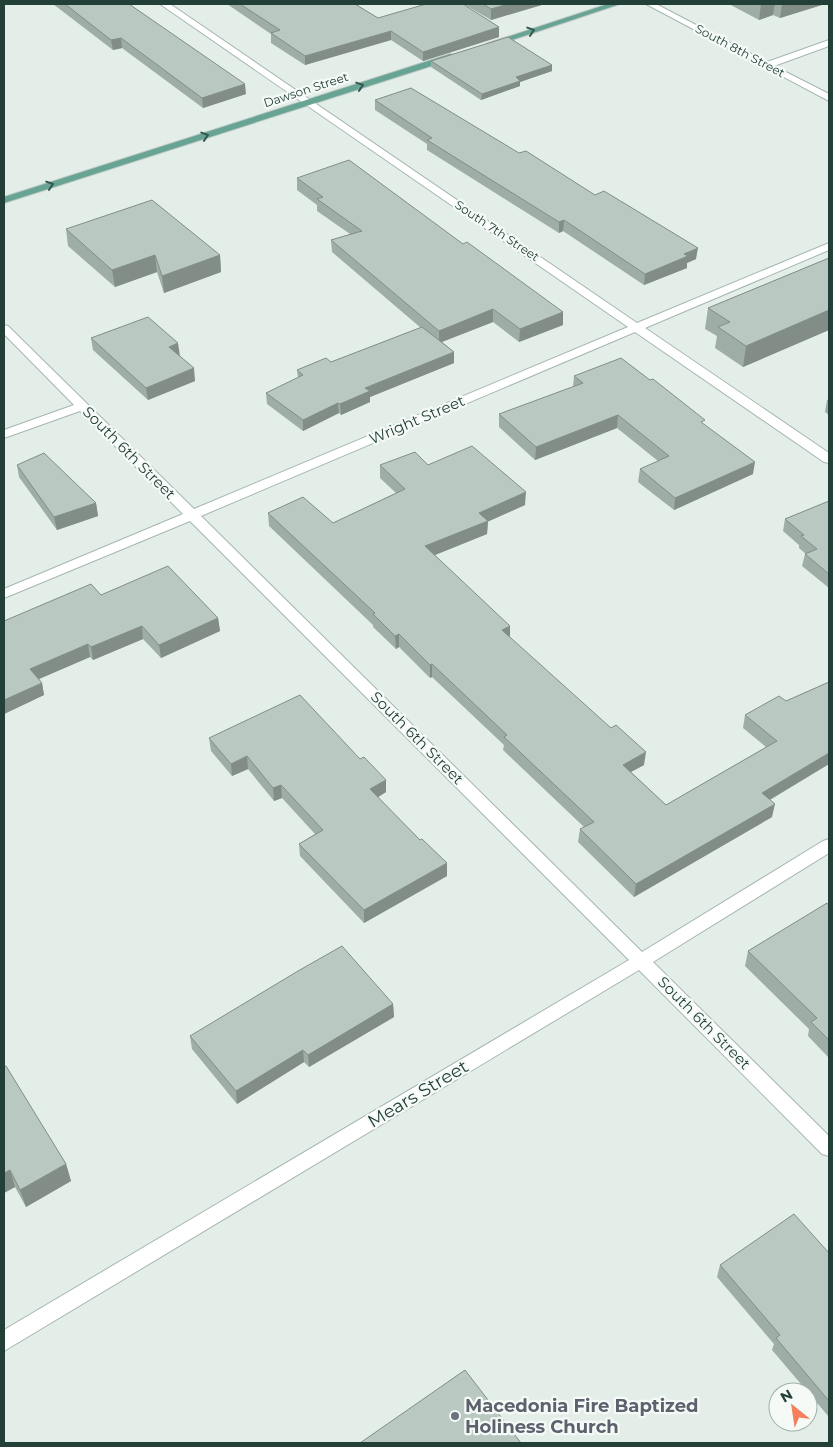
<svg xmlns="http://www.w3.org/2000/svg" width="833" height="1447" font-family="Montserrat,sans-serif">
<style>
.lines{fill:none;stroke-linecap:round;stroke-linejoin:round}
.minor-casing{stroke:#a6b6b0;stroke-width:2}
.major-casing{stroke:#c1cac7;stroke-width:2}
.minor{fill:#fff;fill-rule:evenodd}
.major{fill:#68a493;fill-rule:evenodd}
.wall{fill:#9fada7}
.shaded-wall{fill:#828d88}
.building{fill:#b9c9c2;stroke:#828d88}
.oneway{stroke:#34594f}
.worship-dot{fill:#6b7280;stroke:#f5faf7;stroke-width:2}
.labels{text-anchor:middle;stroke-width:4.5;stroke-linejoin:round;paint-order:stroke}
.far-street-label{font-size:12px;fill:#234038;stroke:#f5faf7}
.street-label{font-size:15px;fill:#234038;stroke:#f5faf7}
.near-street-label{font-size:18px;fill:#234038;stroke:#f5faf7}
.near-worship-label{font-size:18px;font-weight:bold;fill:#5b616d;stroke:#f5faf7;text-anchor:start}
</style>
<rect width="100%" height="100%" fill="#e4eee9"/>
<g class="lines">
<defs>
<path id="minor" d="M 160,4 L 170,4 L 637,323 L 829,243 L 829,250 L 645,328 L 829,453 L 829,463 L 824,462 L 635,332 L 201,516 L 642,952 L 823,841 L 829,839 L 829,853 L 653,962 L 829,1136 L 829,1156 L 822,1154 L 639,970 L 4,1351 L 4,1330 L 629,960 L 190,521 L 4,598 L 4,589 L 183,514 L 80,411 L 4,438 L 4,430 L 74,405 L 4,334 L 4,325 L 8,326 L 194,509 L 628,327 Z
M 646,4 L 656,4 L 767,62 L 829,40 L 829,46 L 774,66 L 829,94 L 829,101 Z"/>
<path id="major" d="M 608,4 L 620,4 L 494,46 L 488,46 L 486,44 Z
M 450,54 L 453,55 L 453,59 L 4,203 L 4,197 Z"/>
</defs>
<use href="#minor" class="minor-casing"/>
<use href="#major" class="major-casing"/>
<use href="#minor" class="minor"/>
<use href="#major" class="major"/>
</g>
<path class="wall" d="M 53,4 L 131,4 L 131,6 L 246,94 L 203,108 L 122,48 L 113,50 Z
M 227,4 L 355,4 L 378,18 L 499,27 L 499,37 L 423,61 L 391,40 L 305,65 L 271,43 L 271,34 Z
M 464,4 L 545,4 L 491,20 Z
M 729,4 L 825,4 L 780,18 L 773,15 L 759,20 Z
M 431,61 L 552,65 L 552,71 L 520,82 L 520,86 L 481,100 L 431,67 Z
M 375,100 L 519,153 L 696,259 L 687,263 L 687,268 L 644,285 L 563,231 L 559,233 L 427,150 L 427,144 L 375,110 Z
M 297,178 L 463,244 L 563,312 L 563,325 L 519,342 L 493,322 L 442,342 L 454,352 L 454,363 L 370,397 L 370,402 L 341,415 L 339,413 L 303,431 L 267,404 L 266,393 L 298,378 L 297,370 L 331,362 L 421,328 L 332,252 L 331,240 L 350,234 L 317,211 L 317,205 L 297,190 Z
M 66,229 L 220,255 L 221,272 L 164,293 L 157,272 L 115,287 L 68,246 Z
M 829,258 L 829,330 L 743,367 L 715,348 L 717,336 L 705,329 L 708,308 Z
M 91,338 L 180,356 L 195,381 L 148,400 L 93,350 Z
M 574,376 L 705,425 L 753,474 L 674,510 L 638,482 L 640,469 L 658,461 L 617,428 L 535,460 L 499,427 L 499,414 L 573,387 Z
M 829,399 L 829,415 L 825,412 L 827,400 Z
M 17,465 L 96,503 L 98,516 L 57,530 L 19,477 Z
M 380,465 L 428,465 L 525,505 L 488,521 L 487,534 L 435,555 L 510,638 L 644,765 L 631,772 L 666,805 L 766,747 L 743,728 L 745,715 L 786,701 L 829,682 L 829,764 L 770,800 L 772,817 L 634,897 L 578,842 L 580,829 L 584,827 L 503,750 L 504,745 L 432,677 L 430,678 L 399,647 L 396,649 L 373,627 L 373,625 L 269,526 L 268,513 L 333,523 L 396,493 L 380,478 Z
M 829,501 L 829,588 L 802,566 L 805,554 L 806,554 L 799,548 L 799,545 L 783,531 L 785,519 Z
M 101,595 L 218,618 L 220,631 L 161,658 L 143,639 L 93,660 L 90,657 L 39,679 L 42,683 L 44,695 L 4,714 L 4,621 Z
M 209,738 L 360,759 L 386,780 L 386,792 L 378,797 L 447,876 L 364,923 L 300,856 L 299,844 L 315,834 L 282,798 L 274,801 L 248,769 L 232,776 L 211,751 Z
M 829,906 L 829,1058 L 808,1036 L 809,1029 L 745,966 L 748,951 Z
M 393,1004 L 394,1017 L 309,1067 L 304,1062 L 237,1104 L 192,1049 L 190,1036 Z
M 4,1067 L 66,1164 L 71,1181 L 26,1207 L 15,1187 L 4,1193 Z
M 829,1253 L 829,1417 L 772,1350 L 774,1344 L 717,1277 L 720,1265 Z"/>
<path class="shaded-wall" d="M 508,4 L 545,4 L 491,20 L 491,9 Z
M 761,4 L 775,4 L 773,15 L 759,20 Z
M 782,4 L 825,4 L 780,18 Z
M 499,27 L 499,37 L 423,61 L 423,52 Z
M 391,31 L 391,40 L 305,65 L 305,56 Z
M 121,38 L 122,48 L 113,50 L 111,40 Z
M 552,65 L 552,71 L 520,82 L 520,86 L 481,100 L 482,94 L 516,77 Z
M 245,84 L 246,94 L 203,108 L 202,98 Z
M 564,220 L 563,231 L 559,233 L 559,222 Z
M 698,248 L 696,259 L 687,263 L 687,268 L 644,285 L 645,274 L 684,254 Z
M 155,255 L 157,272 L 115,287 L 112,270 Z
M 220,255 L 221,272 L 164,293 L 162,276 Z
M 493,309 L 493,322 L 439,343 L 439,331 Z
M 829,310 L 829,330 L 743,367 L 746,346 Z
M 563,312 L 563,325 L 519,342 L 520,329 Z
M 178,343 L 180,356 L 170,359 L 169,347 Z
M 454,352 L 454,363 L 370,397 L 370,402 L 341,415 L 340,404 L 365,388 Z
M 194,368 L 195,381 L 148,400 L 146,388 Z
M 338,403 L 339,413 L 303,431 L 303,420 Z
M 618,415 L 617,428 L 535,460 L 536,447 Z
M 755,462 L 753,474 L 674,510 L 675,498 Z
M 526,492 L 525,505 L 485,523 L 488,521 L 487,534 L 425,559 L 425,546 L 479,513 Z
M 96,503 L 98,516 L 57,530 L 54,517 Z
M 218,618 L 220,631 L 161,658 L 159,645 Z
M 142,626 L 143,639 L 93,660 L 91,647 Z
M 510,626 L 510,639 L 502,630 Z
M 399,634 L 399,647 L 396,649 L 395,636 Z
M 88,644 L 90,657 L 32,682 L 30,669 Z
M 432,664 L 432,677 L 430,678 L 430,665 Z
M 42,683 L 44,695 L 4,714 L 4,700 Z
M 646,752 L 644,765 L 621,777 L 623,765 Z
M 829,753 L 829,764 L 759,806 L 762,793 Z
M 247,756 L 248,769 L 232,776 L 231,764 Z
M 386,780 L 386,792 L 370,802 L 370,789 Z
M 281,785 L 282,798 L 274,801 L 273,788 Z
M 775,804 L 772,817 L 634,897 L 636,884 Z
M 447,863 L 447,876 L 364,923 L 364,910 Z
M 393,1004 L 394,1017 L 309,1067 L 308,1055 Z
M 303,1050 L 304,1062 L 237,1104 L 236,1091 Z
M 66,1164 L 71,1181 L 26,1207 L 20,1190 Z
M 10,1170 L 15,1187 L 4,1193 L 4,1173 Z"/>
<path class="building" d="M 65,4 L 129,4 L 245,84 L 202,98 L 121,38 L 111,40 Z
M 240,4 L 355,4 L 378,18 L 426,4 L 463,4 L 499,27 L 423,52 L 391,31 L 305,56 L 271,33 L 280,30 Z
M 483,4 L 508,4 L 491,9 Z
M 508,37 L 552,65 L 516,77 L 520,81 L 482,94 L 431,61 Z
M 411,88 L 519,153 L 526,151 L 595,195 L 604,191 L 698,248 L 684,254 L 688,256 L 645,274 L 564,220 L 559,222 L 427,140 L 432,138 L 375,100 Z
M 349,160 L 463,244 L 467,242 L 563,312 L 520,329 L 493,309 L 439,331 L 331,240 L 362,231 L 317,199 L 323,197 L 297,178 Z
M 152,200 L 220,255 L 162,276 L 155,255 L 112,270 L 66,229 Z
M 829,258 L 829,310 L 746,346 L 718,327 L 730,322 L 708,308 Z
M 148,317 L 178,343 L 169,347 L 194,368 L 146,388 L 91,338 Z
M 422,327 L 454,352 L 365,388 L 370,391 L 340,404 L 338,403 L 303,420 L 266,393 L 303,375 L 297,370 L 326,358 L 331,362 Z
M 621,358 L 650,380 L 653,379 L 705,420 L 701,422 L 755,462 L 675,498 L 640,469 L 669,456 L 618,415 L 536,447 L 499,414 L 583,383 L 574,376 Z
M 472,446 L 526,492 L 479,513 L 488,521 L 425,546 L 510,626 L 502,630 L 611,728 L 616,725 L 646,752 L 623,765 L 666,805 L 777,741 L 745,715 L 779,696 L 786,701 L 829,682 L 829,753 L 762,793 L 775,804 L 636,884 L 580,829 L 594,822 L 504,737 L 507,735 L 432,664 L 430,665 L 399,634 L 395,636 L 373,614 L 375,613 L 268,513 L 303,497 L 333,523 L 405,489 L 380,465 L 415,452 L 428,465 Z
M 44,453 L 96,503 L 54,517 L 17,465 Z
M 829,501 L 829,574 L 805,554 L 817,549 L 801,536 L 804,535 L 785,519 Z
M 168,566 L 218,618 L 159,645 L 142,626 L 91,647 L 88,644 L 30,669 L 42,683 L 4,700 L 4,621 L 91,584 L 101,595 Z
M 300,695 L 360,759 L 364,757 L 386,780 L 370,789 L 420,840 L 422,839 L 447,863 L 364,910 L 299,844 L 323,830 L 281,785 L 273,788 L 247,756 L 231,764 L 209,738 Z
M 827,903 L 829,906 L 829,1040 L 811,1022 L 817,1018 L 748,951 Z
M 342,946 L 393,1004 L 308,1055 L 303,1050 L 236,1091 L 190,1036 L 298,971 Z
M 6,1066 L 66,1164 L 20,1190 L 10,1170 L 4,1173 L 4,1067 Z
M 794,1214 L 829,1253 L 829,1401 L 776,1338 L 780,1335 L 720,1265 Z
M 465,1370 L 521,1443 L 360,1443 Z"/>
<defs><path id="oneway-chevron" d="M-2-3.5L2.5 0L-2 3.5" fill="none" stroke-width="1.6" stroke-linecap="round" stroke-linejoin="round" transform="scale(1.25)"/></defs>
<g class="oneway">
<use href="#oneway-chevron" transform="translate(531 31) rotate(-18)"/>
<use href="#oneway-chevron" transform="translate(360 86) rotate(-18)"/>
<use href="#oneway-chevron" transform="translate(205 136) rotate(-18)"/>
<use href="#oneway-chevron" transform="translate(50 185) rotate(-18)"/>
</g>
<circle class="worship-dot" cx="455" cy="1416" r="5"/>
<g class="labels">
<g class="far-street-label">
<text transform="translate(740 51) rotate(28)" y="4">South 8th Street</text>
<text transform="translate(306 90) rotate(-18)" y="4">Dawson Street</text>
<text transform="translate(497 231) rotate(34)" y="4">South 7th Street</text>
</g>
<g class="street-label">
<text transform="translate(417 420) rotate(-23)" y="5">Wright Street</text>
<text transform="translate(129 453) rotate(45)" y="5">South 6th Street</text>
<text transform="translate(417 738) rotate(45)" y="5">South 6th Street</text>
<text transform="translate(704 1023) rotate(45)" y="5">South 6th Street</text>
</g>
<g class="near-street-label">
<text transform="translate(418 1094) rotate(-31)" y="6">Mears Street</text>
</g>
<g class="near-worship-label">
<text x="465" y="1412">Macedonia Fire Baptized<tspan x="465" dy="21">Holiness Church</tspan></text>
</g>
</g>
<rect width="833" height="1447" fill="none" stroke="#234038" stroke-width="10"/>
<g transform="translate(793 1407) rotate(330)"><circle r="24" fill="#f5faf7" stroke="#a1b0ab"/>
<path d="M0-4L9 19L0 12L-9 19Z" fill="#f47f5c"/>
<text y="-8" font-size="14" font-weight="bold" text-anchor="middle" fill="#234038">N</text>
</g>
</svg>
